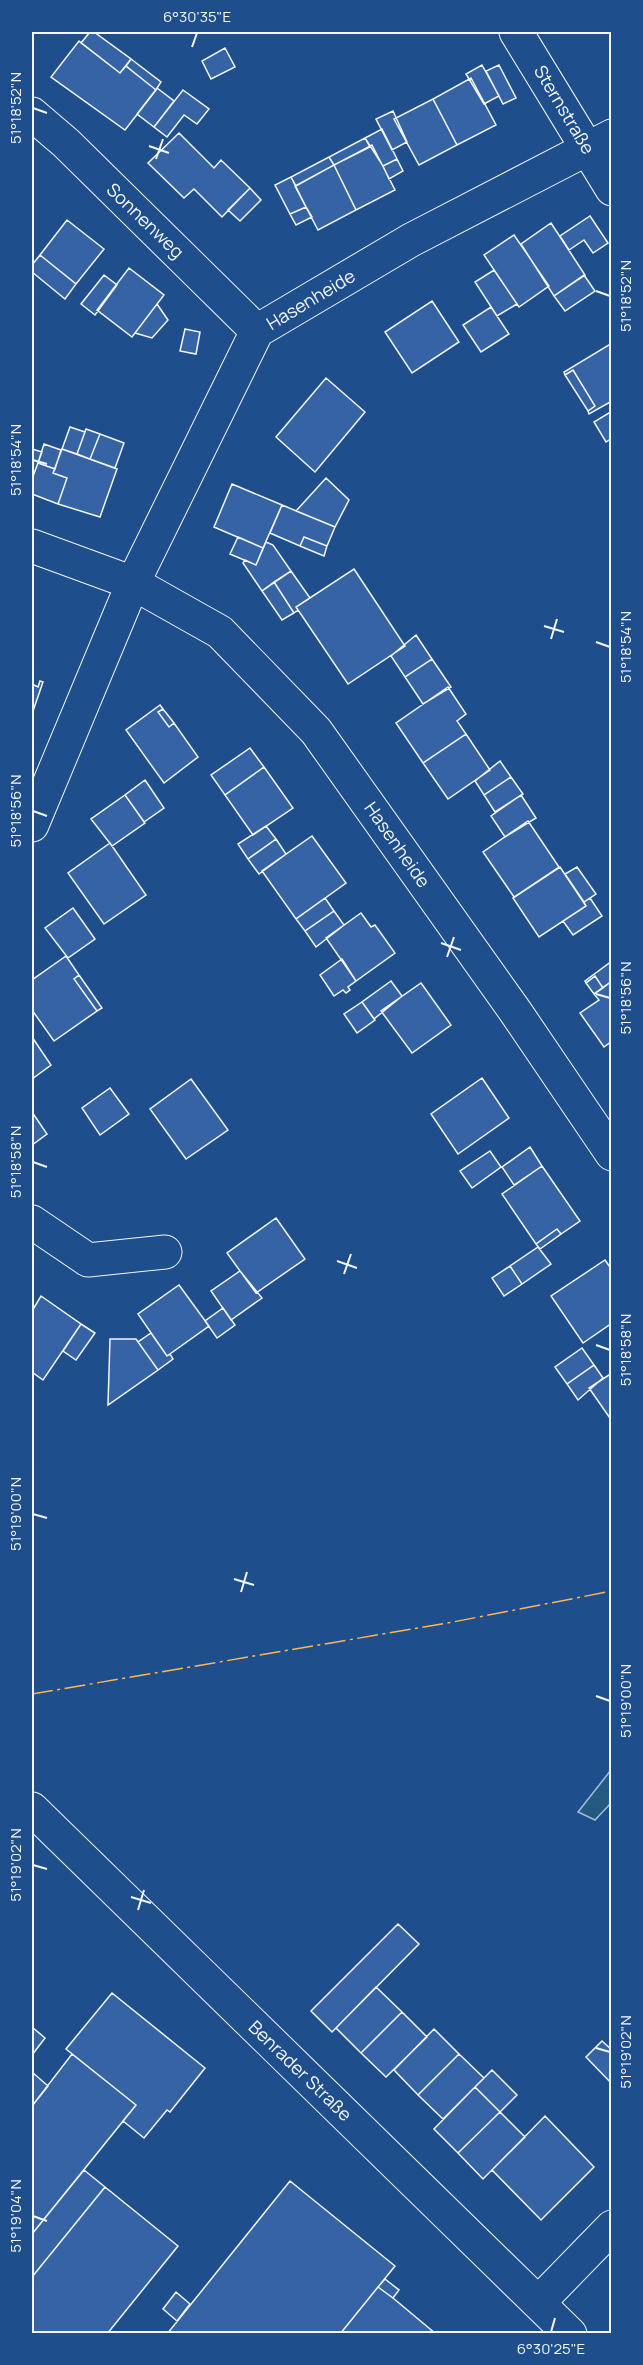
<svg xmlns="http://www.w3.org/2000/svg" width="643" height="2365" font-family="Manrope,sans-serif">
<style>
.green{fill:#245a82;stroke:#a8bbd7;stroke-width:1.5}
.building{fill:#3563a3;stroke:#f2f6ff;stroke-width:1.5}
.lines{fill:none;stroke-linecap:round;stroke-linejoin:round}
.minor-casing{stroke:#f2f6ff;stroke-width:35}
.minor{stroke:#1f4e8c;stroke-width:33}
.power{stroke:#ffb74d;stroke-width:1.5;stroke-dasharray:21 4.5 3 4.5;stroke-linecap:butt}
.ticks{fill:none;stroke:#f2f6ff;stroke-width:2}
.labels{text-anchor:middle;stroke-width:4.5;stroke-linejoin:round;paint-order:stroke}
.street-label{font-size:18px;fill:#f2f6ff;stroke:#1f4e8c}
.neatline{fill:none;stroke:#f2f6ff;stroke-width:2}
.ticks-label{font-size:15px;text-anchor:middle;fill:#f2f6ff}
</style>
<rect width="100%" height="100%" fill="#1f4e8c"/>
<path class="green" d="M 611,1770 L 611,1803 L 595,1820 L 578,1812 Z"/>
<path class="building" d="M 90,32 L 94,32 L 131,59 L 120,73 L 81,43 Z
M 79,41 L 120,73 L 126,66 L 156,90 L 125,130 L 51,77 Z
M 225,48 L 235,67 L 211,79 L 202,61 Z
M 131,59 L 161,82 L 156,90 L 126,66 Z
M 482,65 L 499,96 L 484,104 L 466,74 Z
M 499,65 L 516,98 L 503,104 L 486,71 Z
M 471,78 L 496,125 L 457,145 L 433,99 Z
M 157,88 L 174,101 L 154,127 L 137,114 Z
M 183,90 L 209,109 L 197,124 L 184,115 L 167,137 L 154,127 Z
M 433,99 L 457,145 L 419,165 L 394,119 Z
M 393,111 L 407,142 L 392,150 L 376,119 Z
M 382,129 L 397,159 L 383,166 L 365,138 Z
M 179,133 L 214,168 L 221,160 L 250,188 L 222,217 L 194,189 L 184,198 L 148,163 Z
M 365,138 L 370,147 L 334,165 L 329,157 Z
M 372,145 L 395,190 L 356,210 L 334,165 Z
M 329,157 L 334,165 L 296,186 L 291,177 Z
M 397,159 L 403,171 L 389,179 L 383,166 Z
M 334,165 L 356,210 L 318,230 L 295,186 Z
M 291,177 L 306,207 L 290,214 L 275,185 Z
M 250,188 L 261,200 L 240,221 L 228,210 Z
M 306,207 L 312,217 L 296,225 L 290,214 Z
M 590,216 L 608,243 L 593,253 L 584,240 L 569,250 L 560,236 Z
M 67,220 L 104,249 L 76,284 L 40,255 Z
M 551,223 L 585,275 L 554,296 L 521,244 Z
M 514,235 L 549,286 L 519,307 L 484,255 Z
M 40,255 L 76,284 L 65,299 L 32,272 L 32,265 Z
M 129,268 L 164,295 L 132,337 L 97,310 Z
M 494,270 L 517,304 L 497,316 L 475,282 Z
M 104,275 L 117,285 L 95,315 L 81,304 Z
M 584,275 L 595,291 L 565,311 L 554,296 Z
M 432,301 L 459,342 L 412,373 L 385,332 Z
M 157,304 L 168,320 L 152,338 L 135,333 Z
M 491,307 L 509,334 L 481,352 L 463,325 Z
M 185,329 L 200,332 L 196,354 L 180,351 Z
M 612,343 L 612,401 L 589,414 L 588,411 L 595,406 L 573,370 L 565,375 L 564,372 Z
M 573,370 L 595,406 L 588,411 L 565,375 Z
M 326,378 L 365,412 L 315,472 L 276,437 Z
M 612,411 L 612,438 L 606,442 L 594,422 Z
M 70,427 L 85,432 L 77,454 L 62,449 Z
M 86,429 L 100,434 L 90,459 L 77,454 Z
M 100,434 L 124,443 L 115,468 L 90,459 Z
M 44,444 L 61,450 L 55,469 L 38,463 Z
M 32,449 L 42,452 L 32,479 Z
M 62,449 L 117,469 L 100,517 L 58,504 L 67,478 L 53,473 Z
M 38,463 L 55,469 L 53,473 L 67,478 L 58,504 L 32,494 L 32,479 Z
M 326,478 L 349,500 L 335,527 L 296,511 Z
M 232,484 L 282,505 L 263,548 L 214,527 Z
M 282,505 L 335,527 L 327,546 L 304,537 L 300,546 L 270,533 Z
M 238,537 L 263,548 L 256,565 L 230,554 Z
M 304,537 L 327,546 L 324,556 L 300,546 Z
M 266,542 L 273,545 L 291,571 L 262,591 L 243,563 L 245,560 L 256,565 Z
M 354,569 L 405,646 L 348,684 L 296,607 Z
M 291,571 L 310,598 L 296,607 L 298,610 L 294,613 L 274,582 Z
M 274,582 L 294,613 L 282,620 L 262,591 Z
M 416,635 L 432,659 L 405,677 L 391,656 Z
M 432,659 L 451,687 L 423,704 L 405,677 Z
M 40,681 L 43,682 L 32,714 L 32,684 L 38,687 Z
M 448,687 L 466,714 L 457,721 L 466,734 L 423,763 L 396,723 Z
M 160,705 L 163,709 L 158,712 L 169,727 L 174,723 L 198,757 L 164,783 L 126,730 Z
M 163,709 L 174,723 L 169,727 L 158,712 Z
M 466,734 L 490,770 L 448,799 L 423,763 Z
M 250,748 L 264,767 L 225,795 L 211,775 Z
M 500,761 L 511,777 L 484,795 L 475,781 Z
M 264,767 L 293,808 L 253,835 L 225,795 Z
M 511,777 L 523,794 L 495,812 L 484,795 Z
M 145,780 L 164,808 L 144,822 L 125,795 Z
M 125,795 L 145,823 L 112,846 L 91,819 Z
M 521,795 L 536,818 L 505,837 L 491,816 Z
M 528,821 L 559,867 L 514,897 L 483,852 Z
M 266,826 L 276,839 L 248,859 L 238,844 Z
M 312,836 L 346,883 L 296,919 L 262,871 Z
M 276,839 L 286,854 L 259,874 L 248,859 Z
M 110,843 L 146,895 L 104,924 L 68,873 Z
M 560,867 L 586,906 L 539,937 L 513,898 Z
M 577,867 L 596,894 L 584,902 L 565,874 Z
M 325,898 L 334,911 L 305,931 L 296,919 Z
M 590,898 L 602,916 L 573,935 L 563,921 L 586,906 L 584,902 Z
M 73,908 L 95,939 L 68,958 L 45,928 Z
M 334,911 L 344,925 L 316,947 L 305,931 Z
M 361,913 L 371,927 L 375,925 L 395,953 L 356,981 L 326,938 Z
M 66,956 L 79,975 L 74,979 L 97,1011 L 54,1041 L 32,1010 L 32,980 Z
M 342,959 L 356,981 L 348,987 L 350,990 L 346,993 L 343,990 L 334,996 L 320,975 Z
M 612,961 L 612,981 L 603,988 L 595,976 L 586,983 L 585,981 Z
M 79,975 L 102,1008 L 97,1011 L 74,979 Z
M 595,976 L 603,988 L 594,994 L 586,983 Z
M 391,981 L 402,996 L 374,1019 L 362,1002 Z
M 612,981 L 612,1041 L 604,1047 L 580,1013 L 599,1000 L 594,994 Z
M 421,983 L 451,1025 L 412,1053 L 381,1011 Z
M 362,1002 L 375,1020 L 357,1033 L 344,1014 Z
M 32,1037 L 51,1065 L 32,1079 Z
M 482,1078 L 509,1118 L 458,1154 L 431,1114 Z
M 191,1079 L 228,1130 L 186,1159 L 150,1109 Z
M 110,1088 L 129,1114 L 100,1135 L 82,1108 Z
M 32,1112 L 47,1134 L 32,1145 Z
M 530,1147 L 542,1166 L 514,1185 L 502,1167 Z
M 490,1151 L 501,1167 L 472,1188 L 460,1171 Z
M 542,1166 L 580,1221 L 561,1234 L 557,1229 L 536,1244 L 502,1194 Z
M 276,1218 L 305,1259 L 256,1293 L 227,1253 Z
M 557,1229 L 561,1234 L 540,1249 L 536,1244 Z
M 538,1247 L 551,1264 L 522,1284 L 510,1266 Z
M 605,1260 L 612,1270 L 612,1323 L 583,1343 L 551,1296 Z
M 510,1266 L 522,1284 L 504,1296 L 492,1278 Z
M 240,1271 L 262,1298 L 231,1320 L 211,1291 Z
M 179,1285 L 209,1326 L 167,1356 L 138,1314 Z
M 41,1296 L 81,1324 L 43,1380 L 32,1372 L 32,1311 Z
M 223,1308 L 235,1325 L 217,1338 L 205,1321 Z
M 81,1324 L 95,1333 L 76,1360 L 63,1351 Z
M 151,1333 L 167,1356 L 170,1354 L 173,1359 L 158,1370 L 138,1342 Z
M 110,1339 L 136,1339 L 158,1370 L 108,1405 Z
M 582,1348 L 594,1365 L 567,1384 L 555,1367 Z
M 594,1365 L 603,1378 L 578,1400 L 567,1384 Z
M 612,1373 L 612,1421 L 589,1388 Z
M 398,1924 L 419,1944 L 332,2032 L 311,2011 Z
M 376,1987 L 402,2012 L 361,2053 L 336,2028 Z
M 112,1993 L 205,2068 L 170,2112 L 167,2110 L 144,2138 L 123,2121 L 136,2105 L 66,2049 Z
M 402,2012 L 427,2037 L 386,2077 L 361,2053 Z
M 32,2027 L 45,2038 L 32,2055 Z
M 434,2029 L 459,2054 L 418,2095 L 394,2070 Z
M 602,2041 L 612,2050 L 612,2084 L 586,2057 Z
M 72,2054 L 136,2105 L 32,2234 L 32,2106 Z
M 459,2054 L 484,2078 L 443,2119 L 418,2095 Z
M 492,2070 L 517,2095 L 500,2112 L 475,2087 Z
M 32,2072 L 48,2086 L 32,2106 Z
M 475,2087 L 500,2112 L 458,2153 L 434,2129 Z
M 500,2112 L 525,2137 L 483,2179 L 458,2153 Z
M 545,2116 L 594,2167 L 541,2220 L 492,2170 Z
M 84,2170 L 105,2187 L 32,2277 L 32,2234 Z
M 290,2181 L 395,2266 L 340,2334 L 167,2334 Z
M 105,2187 L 178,2246 L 107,2334 L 32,2334 L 32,2277 Z
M 385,2279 L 399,2290 L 393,2298 L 378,2287 Z
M 378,2287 L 393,2298 L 436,2334 L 340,2334 Z
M 176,2292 L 190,2304 L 177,2321 L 163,2309 Z"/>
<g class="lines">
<defs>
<path id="minor" d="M 516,32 L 612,189
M 32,114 L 66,143 L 257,331
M 32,546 L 133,583 L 220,632 L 316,731 L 515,1011 L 612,1154
M 32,825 L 133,583 L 257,331 L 411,240 L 612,136
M 32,1222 L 88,1260 L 165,1252
M 32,1809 L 570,2334
M 539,2302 L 612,2227"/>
</defs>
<use href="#minor" class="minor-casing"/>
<use href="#minor" class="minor"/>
<path class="power" d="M 32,1694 L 453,1622 L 612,1591"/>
</g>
<path class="ticks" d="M 192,47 L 197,33M 33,108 L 47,113M 149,146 L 169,153M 156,159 L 163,139M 596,291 L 610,296M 33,460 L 47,464M 544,626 L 564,632M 551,639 L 557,619M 596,642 L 610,647M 33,811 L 47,816M 441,943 L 461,950M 447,957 L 454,937M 596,994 L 610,998M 33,1162 L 47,1167M 337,1261 L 357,1268M 344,1274 L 351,1254M 596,1345 L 610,1350M 33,1514 L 47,1518M 234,1579 L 254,1585M 241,1592 L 247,1572M 596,1696 L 610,1701M 33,1865 L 47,1869M 131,1897 L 151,1903M 138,1910 L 144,1890M 596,2048 L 610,2052M 33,2216 L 47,2221M 551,2332 L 555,2318"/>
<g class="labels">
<g class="street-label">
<text transform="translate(564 110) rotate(59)" y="6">Sternstraße</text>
<text transform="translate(145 221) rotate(44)" y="6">Sonnenweg</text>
<text transform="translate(311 300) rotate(-31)" y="6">Hasenheide</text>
<text transform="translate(397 845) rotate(55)" y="6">Hasenheide</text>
<text transform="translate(300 2071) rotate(44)" y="6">Benrader Straße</text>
</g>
</g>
<rect width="643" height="2365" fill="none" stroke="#1f4e8c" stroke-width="66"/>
<rect x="33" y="33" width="577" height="2299" class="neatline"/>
<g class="ticks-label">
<text x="197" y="22">6°30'35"E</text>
<text transform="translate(16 108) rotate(-90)" y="5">51°18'52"N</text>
<text transform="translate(626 296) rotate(-90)" y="5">51°18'52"N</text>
<text transform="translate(16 460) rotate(-90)" y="5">51°18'54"N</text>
<text transform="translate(626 647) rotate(-90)" y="5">51°18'54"N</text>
<text transform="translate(16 811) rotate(-90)" y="5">51°18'56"N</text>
<text transform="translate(626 998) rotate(-90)" y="5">51°18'56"N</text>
<text transform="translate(16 1162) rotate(-90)" y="5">51°18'58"N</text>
<text transform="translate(626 1350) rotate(-90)" y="5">51°18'58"N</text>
<text transform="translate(16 1514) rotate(-90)" y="5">51°19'00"N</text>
<text transform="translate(626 1701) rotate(-90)" y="5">51°19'00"N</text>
<text transform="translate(16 1865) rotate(-90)" y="5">51°19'02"N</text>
<text transform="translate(626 2052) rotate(-90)" y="5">51°19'02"N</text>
<text transform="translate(16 2216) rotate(-90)" y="5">51°19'04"N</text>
<text x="551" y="2354">6°30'25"E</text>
</g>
</svg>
